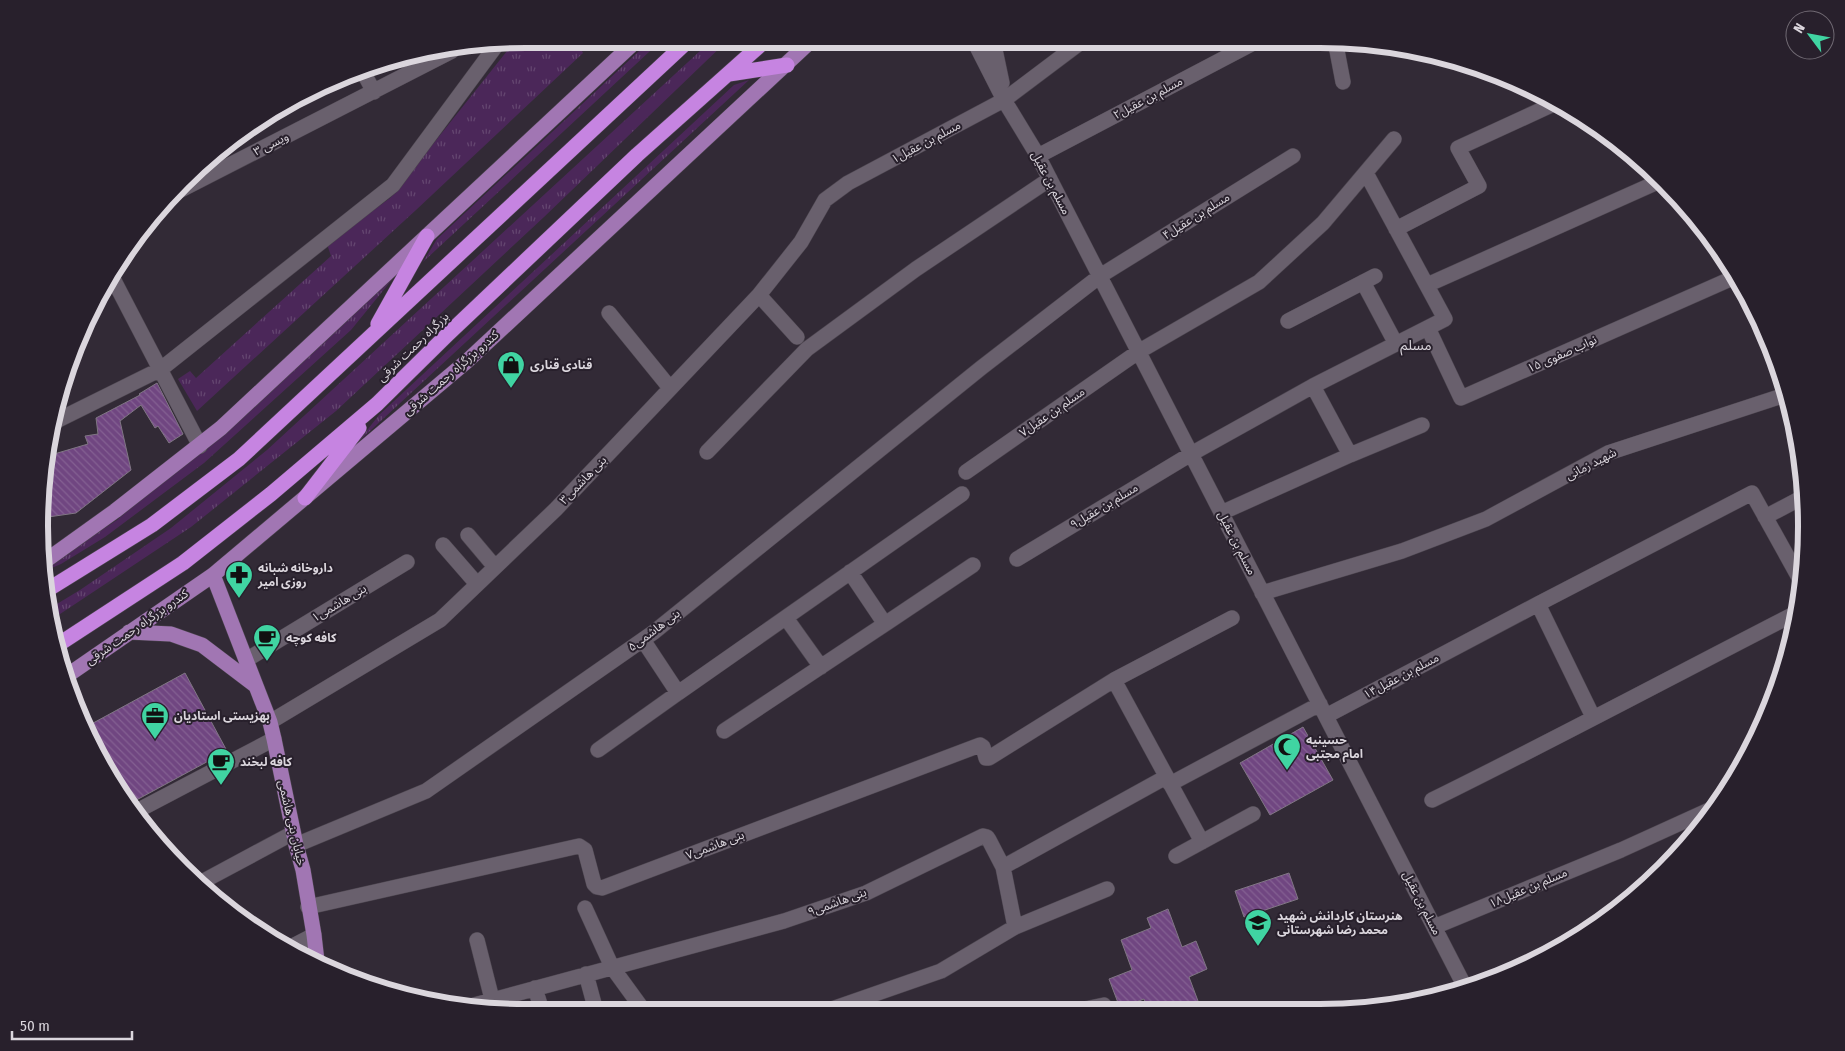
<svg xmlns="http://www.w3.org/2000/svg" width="1845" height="1051" font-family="'Fira Sans Condensed','Noto Sans Arabic',sans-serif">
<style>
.grass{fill:url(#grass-tufts)}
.building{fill:url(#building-back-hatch);stroke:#807684}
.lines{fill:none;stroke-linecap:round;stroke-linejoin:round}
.minor-casing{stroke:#4c454f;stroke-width:16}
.major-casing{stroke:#4c454f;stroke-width:16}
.highway-casing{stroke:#4c454f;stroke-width:16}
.minor{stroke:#69606d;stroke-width:15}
.major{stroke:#a176b3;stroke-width:15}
.highway{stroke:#c684e1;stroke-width:15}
.labels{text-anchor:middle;stroke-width:4;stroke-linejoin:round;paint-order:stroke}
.street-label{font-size:12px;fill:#dbd6dd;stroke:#28202c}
.poi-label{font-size:12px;font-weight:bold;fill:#dbd6dd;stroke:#28202c;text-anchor:start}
.neighbourhood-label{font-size:14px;fill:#dbd6dd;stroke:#28202c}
.rim{fill:none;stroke:#dbd6dd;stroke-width:6}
</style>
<defs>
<pattern id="grass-tufts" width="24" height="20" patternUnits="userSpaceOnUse" patternTransform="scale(1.25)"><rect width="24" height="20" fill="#4b2759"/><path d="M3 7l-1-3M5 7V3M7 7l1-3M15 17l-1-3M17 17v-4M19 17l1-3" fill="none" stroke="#644670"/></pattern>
<pattern id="building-back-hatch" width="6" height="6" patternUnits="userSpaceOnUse" patternTransform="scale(1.25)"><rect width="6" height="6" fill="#704681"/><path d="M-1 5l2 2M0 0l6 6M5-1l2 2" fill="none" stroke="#846092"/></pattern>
</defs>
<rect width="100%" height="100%" fill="#322a36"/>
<path class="grass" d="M 526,39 L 576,39 L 583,53 L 416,210 L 197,411 L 178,379 L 190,371 L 196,378 L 331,256 L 327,244 L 390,198 L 515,41 Z
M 652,39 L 663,39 L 423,262 L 437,239 Z
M 713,39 L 729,39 L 544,217 L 336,411 L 191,527 L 48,622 L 47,610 L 80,590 L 171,528 L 267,450 Z
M 749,80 L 357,443 L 379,415 L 734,85 Z
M 395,276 L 351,330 L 204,463 L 105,537 L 61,564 L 42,572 L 41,569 L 117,520 Z"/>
<path class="building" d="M 157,383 L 183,434 L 169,443 L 158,426 L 155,428 L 141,405 L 120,421 L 131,470 L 76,513 L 41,518 L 44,457 L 88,444 L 85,436 L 98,434 L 96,418 L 140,395 L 139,394 Z
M 185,673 L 227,751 L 129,804 L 104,769 L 84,728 Z
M 1303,727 L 1333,780 L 1270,815 L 1240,763 Z
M 1289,873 L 1298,899 L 1244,917 L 1235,891 Z
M 1168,909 L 1182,947 L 1196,941 L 1207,969 L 1189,977 L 1201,1009 L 1148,1009 L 1144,999 L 1120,1008 L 1109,979 L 1132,970 L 1121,940 L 1151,928 L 1147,918 Z"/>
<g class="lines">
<defs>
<path id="minor" d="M 973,39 L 1004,100 L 1038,156 L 1466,989
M 995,39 L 994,45 L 1002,83
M 1335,40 L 1343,82
M 361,68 L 374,92
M 1038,156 L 1259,40
M 169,196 L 452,51
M 1396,229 L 1479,186 L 1458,148 L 1558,102
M 110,273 L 200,446
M 1363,282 L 1396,344
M 1427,285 L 1660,181
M 759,295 L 797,337
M 609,313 L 670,388
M 1288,321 L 1375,276
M 1428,328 L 1461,398 L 1735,277
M 1313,386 L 1350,455
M 50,424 L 161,369 L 393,185 L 498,43
M 707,452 L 807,349 L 916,269 L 1050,179
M 966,472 L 1138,352 L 1259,282 L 1323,223 L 1394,139
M 1221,513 L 1350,455 L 1422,425
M 1765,517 L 1805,496
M 468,535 L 495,567
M 443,545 L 477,584
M 1017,559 L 1191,454 L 1313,386 L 1445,319 L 1366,173
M 1262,593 L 1402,551 L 1486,519 L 1608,453 L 1788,394
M 1538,604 L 1593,717
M 786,618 L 821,667
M 885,624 L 973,565
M 643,640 L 678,693 L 962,494
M 246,660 L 407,562
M 1114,680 L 1202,842
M 1326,716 L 1538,604 L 1752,493 L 1802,583
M 270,722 L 440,620 L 556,509 L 759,295 L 801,242 L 825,200 L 848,183 L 1004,100 L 1085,39
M 724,731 L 885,624 L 850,572
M 598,750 L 678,693
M 1170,784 L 1320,704
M 1432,800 C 1554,740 1675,675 1796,613
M 135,812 L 274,739
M 296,845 L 426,791 L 654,632 L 981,368 L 1100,276 L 1293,156
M 1176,856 L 1253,814
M 1003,867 L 1015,927
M 198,884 L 293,833
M 308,907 L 579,846 L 585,850 L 594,884 L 597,887 L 602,888 L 980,745 L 983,747 L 986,758 L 989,758 L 1114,680 L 1232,618
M 585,908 L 612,967 L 644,1011
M 1434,927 L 1621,850 L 1709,810
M 477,940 L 495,1011
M 287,949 L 314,935
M 586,974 L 596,1011
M 535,988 L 542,1011
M 467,1007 L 784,921 L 866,893 L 983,836 L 987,837 L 989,840 L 1003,867 L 1166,777
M 1085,1009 L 1104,1005 L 1105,1009
M 829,1010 L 941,971 L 1015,927 L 1107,889"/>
<path id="major" d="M 41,564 L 115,511 L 221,428 L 638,39
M 213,575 L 270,722 L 274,739 L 296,845 L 303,870 L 314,935 L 317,961
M 129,632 L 171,634 L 202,645 L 256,686
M 65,677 L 213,575 L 466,362 L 813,39"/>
<path id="highway" d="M 729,74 L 787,65
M 378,324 L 427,236
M 305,498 L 359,428
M 44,592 L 152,525 L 239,459 L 690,39
M 56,646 L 183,563 L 271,494 L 377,404 L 447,335 L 637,155 L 767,39"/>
</defs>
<use href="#minor" class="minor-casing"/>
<use href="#major" class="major-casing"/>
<use href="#highway" class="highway-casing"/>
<use href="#minor" class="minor"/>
<use href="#major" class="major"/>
<use href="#highway" class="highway"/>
</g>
<defs>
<symbol id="shop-pin" viewBox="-11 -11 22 30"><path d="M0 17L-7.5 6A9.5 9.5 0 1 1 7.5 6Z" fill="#40d4a2" stroke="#28202c"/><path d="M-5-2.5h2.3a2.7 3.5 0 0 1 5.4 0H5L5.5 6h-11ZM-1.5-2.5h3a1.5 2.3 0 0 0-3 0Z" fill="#111"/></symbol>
<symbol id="pharmacy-pin" viewBox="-11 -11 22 30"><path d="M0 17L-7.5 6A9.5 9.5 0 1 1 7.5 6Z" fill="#40d4a2" stroke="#28202c"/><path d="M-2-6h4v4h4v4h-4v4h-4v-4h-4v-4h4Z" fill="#111"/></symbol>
<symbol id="cafe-pin" viewBox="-11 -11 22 30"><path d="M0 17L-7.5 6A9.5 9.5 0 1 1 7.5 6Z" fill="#40d4a2" stroke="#28202c"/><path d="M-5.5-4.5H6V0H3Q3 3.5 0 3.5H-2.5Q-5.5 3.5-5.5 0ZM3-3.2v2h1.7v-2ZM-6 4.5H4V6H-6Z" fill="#111"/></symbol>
<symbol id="office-pin" viewBox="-11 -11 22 30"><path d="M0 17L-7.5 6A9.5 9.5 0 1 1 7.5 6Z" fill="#40d4a2" stroke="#28202c"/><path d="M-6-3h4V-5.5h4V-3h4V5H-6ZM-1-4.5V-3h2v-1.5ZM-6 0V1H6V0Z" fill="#111"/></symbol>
<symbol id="mosque-pin" viewBox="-11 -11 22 30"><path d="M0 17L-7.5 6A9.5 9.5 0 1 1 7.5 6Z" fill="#40d4a2" stroke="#28202c"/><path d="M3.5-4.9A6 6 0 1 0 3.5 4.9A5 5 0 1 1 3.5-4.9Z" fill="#111"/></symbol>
<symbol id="school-pin" viewBox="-11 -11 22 30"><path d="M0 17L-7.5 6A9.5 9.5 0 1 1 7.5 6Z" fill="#40d4a2" stroke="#28202c"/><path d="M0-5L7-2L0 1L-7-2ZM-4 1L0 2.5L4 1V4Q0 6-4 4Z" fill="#111"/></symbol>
</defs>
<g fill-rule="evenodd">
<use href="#shop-pin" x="495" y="349" width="32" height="43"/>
<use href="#pharmacy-pin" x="223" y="559" width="32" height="43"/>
<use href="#cafe-pin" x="251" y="622" width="32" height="43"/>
<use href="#office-pin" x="139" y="700" width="32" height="43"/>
<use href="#mosque-pin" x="1271" y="731" width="32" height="43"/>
<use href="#cafe-pin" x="205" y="746" width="32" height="43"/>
<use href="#school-pin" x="1242" y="907" width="32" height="43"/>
</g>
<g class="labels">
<g class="street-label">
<text transform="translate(1148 98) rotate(-28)" y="4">مسلم بن عقیل۲</text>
<text transform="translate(926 142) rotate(-28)" y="4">مسلم بن عقیل۱</text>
<text transform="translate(271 144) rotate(-27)" y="4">ویسی ۳</text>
<text transform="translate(1051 183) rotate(62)" y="4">مسلم بن عقیل</text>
<text transform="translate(1196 216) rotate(-32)" y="4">مسلم بن عقیل۴</text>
<text transform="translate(413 347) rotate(-44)" y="4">بزرگراه رحمت شرقی</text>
<text transform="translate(1562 354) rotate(-24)" y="4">نواب صفوی ۱۵</text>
<text transform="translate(451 373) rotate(-41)" y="4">کندرو بزرگراه رحمت شرقی</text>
<text transform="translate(1052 412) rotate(-35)" y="4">مسلم بن عقیل۷</text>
<text transform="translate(1591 464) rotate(-27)" y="4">شهید زمانی</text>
<text transform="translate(583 480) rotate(-46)" y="4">بنی هاشمی۳</text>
<text transform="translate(1104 506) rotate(-31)" y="4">مسلم بن عقیل۹</text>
<text transform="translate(1237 543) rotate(63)" y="4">مسلم بن عقیل</text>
<text transform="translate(339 603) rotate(-31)" y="4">بنی هاشمی۱</text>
<text transform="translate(137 627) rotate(-35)" y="4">کندرو بزرگراه رحمت شرقی</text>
<text transform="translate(654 630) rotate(-37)" y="4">بنی هاشمی۵</text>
<text transform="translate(1401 676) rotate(-28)" y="4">مسلم بن عقیل۱۴</text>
<text transform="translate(292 823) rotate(77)" y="4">خیابان بنی هاشمی</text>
<text transform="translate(715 845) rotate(-21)" y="4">بنی هاشمی۷</text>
<text transform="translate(1528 888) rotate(-23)" y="4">مسلم بن عقیل۱۸</text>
<text transform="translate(837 902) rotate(-20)" y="4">بنی هاشمی۹</text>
<text transform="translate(1422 903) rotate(63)" y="4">مسلم بن عقیل</text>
</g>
<g class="poi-label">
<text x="530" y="369">قنادی قناری</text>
<text x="258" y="572">داروخانه شبانه<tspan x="258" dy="14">روزی امیر</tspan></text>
<text x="286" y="642">کافه کوچه</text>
<text x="174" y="720">بهزیستی استادیان</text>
<text x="1306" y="744">حسینیه<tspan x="1306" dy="14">امام مجتبی</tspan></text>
<text x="240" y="766">کافه لبخند</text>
<text x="1277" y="920">هنرستان کاردانش شهید<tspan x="1277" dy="14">محمد رضا شهرستانی</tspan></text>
</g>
<g class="neighbourhood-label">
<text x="1416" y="350">مسلم</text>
</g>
</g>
<path d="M0 0H1845V1051H0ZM526 48H1320A478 478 0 0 1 1798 526V526A478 478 0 0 1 1320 1004H526A478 478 0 0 1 48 526V526A478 478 0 0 1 526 48Z" fill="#28202c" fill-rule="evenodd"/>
<path class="rim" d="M526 48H1320A478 478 0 0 1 1798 526V526A478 478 0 0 1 1320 1004H526A478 478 0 0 1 48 526V526A478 478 0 0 1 526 48Z"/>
<g transform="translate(1810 35) rotate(302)"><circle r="24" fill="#28202c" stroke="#706973"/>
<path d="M0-4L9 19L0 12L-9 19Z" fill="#40d4a2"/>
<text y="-8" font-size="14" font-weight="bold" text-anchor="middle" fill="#dbd6dd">N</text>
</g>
<path d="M12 1031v8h120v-8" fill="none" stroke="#dbd6dd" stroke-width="2.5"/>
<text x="20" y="1031" font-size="15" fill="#dbd6dd" stroke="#28202c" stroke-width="4" paint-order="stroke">50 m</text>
</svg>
